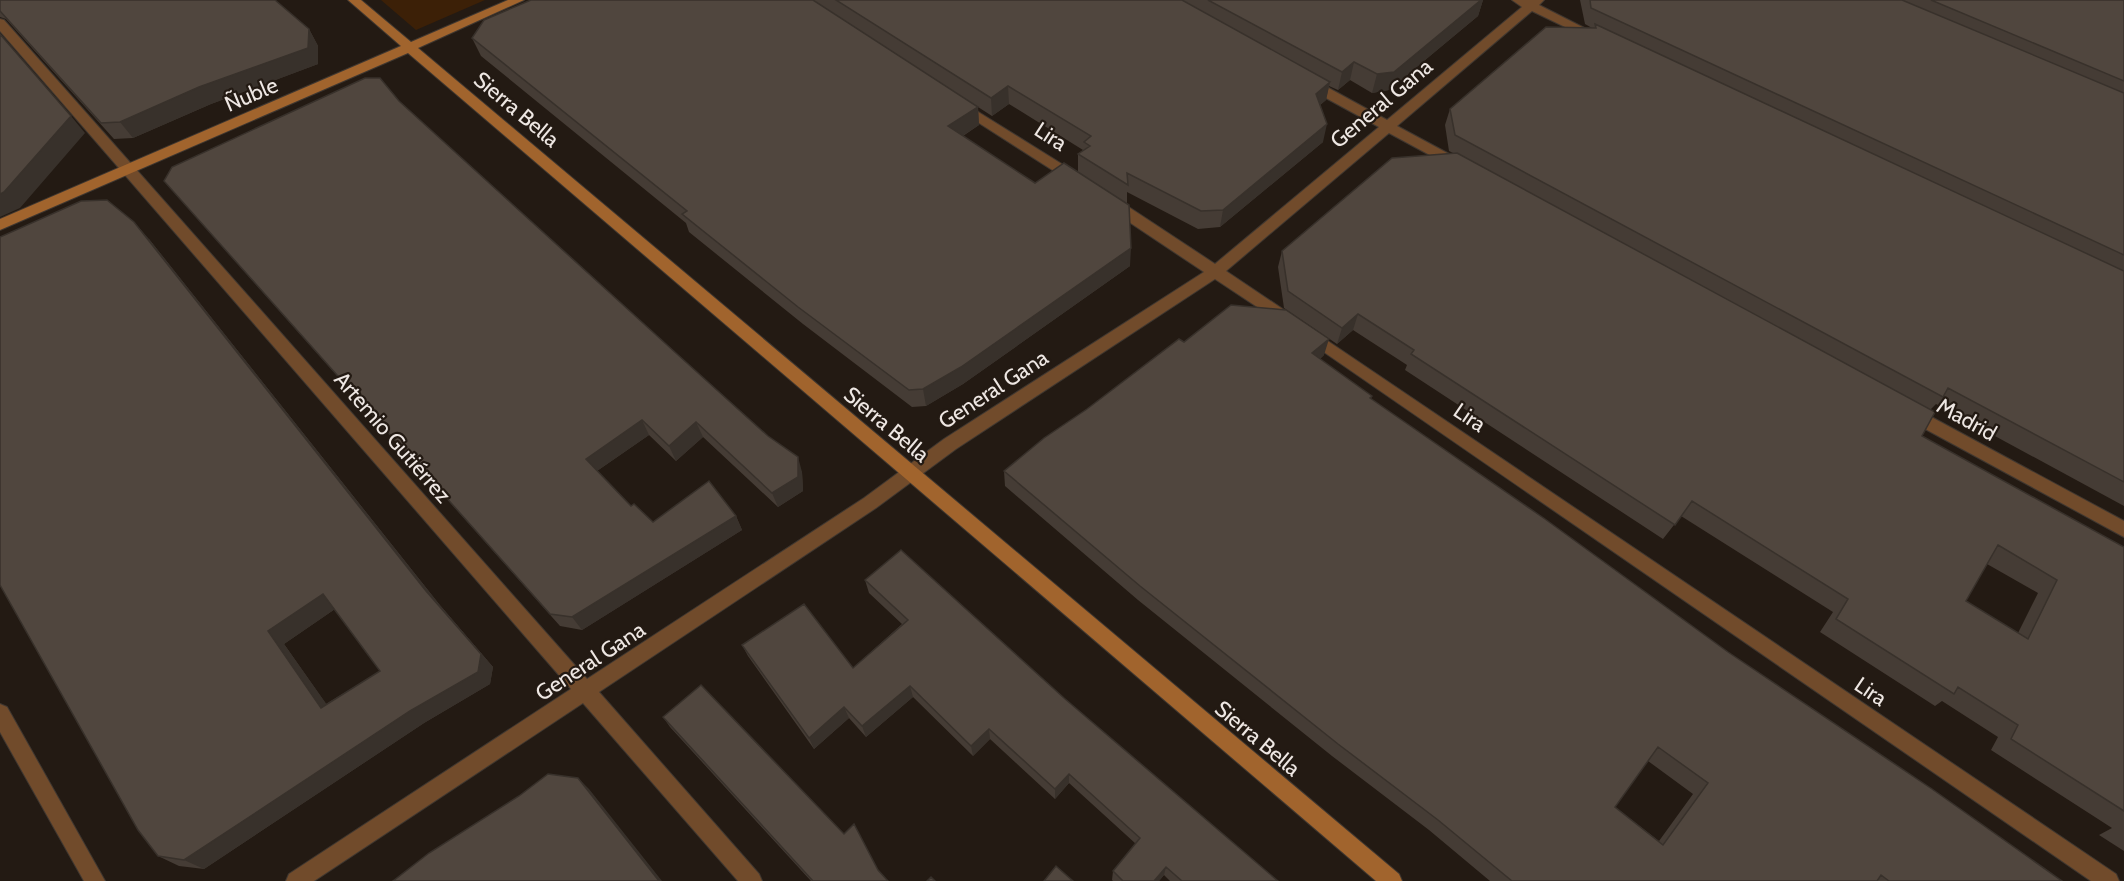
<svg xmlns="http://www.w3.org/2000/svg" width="2124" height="881" font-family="Cabin,sans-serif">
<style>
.green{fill:#3c2007}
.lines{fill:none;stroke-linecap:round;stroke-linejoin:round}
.minor-casing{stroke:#3f3730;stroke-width:2}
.secondary-casing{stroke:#3f3730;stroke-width:2}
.minor{fill:#714b2b;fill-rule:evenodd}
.secondary{fill:#a1642d;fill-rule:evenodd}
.wall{fill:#453c35;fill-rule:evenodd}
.shaded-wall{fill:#38312b}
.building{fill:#50463e;stroke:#38312b;stroke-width:1.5;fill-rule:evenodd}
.labels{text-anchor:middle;stroke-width:4.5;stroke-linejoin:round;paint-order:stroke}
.street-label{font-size:22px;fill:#eee7e3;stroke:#231a13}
</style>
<rect width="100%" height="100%" fill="#231a13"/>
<path class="green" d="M 381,0 L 485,0 L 416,30 Z"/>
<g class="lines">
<defs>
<path id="minor" d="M 1512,0 L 1544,0 L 1539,5 L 1602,37 L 1596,41 L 1592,40 L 1532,11 L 1397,126 L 1462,161 L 1462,167 L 1452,167 L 1389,133 L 1226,271 L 1293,316 L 1296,320 L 1293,324 L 1283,324 L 1215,279 L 956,449 L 876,508 L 599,692 L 759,874 L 762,881 L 738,881 L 583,703 L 314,881 L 286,881 L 289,874 L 571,689 L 0,31 L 0,19 L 4,20 L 587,679 L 864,498 L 944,439 L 1204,272 L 1105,206 L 1103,202 L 1105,198 L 1115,198 L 1215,264 L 1379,127 L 1304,86 L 1304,80 L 1314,80 L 1387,120 L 1522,7 Z
M 959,100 L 1081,176 L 1081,182 L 1071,182 L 954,107 L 952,104 Z
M 1310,329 L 2116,874 L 2119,881 L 2091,881 L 1305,339 L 1302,335 L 1305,331 Z
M 1911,406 L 2124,521 L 2124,537 L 1905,418 L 1903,413 L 1905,408 Z
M 0,704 L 7,707 L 105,881 L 84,881 L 0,732 Z"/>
<path id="secondary" d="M 348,0 L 361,0 L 411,42 L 508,0 L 524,0 L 418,48 L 1399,874 L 1402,881 L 1376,881 L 408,53 L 0,230 L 0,219 L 401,46 Z"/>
</defs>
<use href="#minor" class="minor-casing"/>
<use href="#secondary" class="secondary-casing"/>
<use href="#minor" class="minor"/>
<use href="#secondary" class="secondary"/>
</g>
<path class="wall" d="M 0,0 L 309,29 L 318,46 L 318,64 L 211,104 L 133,138 L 114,139 L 6,19 L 0,17 Z
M 531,0 L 1483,0 L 1478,16 L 1389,90 L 1372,93 L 1350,80 L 1338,90 L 1329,86 L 1326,100 L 1320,105 L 1323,142 L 1220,227 L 1198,229 L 1127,192 L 1127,203 L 1130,266 L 963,384 L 926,406 L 912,407 L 803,324 L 689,232 L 686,223 L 481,56 L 472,38 ZM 1009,104 L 1083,150 L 1078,154 L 1078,172 L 1035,183 L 963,136 L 979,125 L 978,107 L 992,116 Z
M 1580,0 L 2124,0 L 2124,506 L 1936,404 L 1931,409 L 1922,436 L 2124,547 L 2124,851 L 2099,835 L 2112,828 L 1991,750 L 1998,737 L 1942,701 L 1935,706 L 1820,632 L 1833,612 L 1681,516 L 1663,539 L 1405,370 L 1407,365 L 1353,330 L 1337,344 L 1284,308 L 1278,267 L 1282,251 L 1453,153 L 1449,151 L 1445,125 L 1450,109 L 1592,28 L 1585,24 ZM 1987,564 L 2038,593 L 2018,633 L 1966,601 Z
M 399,101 L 802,472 L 803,491 L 778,507 L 703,437 L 676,461 L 649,435 L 597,471 L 631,506 L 653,522 L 736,516 L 742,530 L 582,630 L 560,626 L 164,181 Z
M 149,239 L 439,604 L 493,667 L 490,684 L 424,723 L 204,869 L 179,866 L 158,856 ZM 335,609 L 380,671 L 326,704 L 284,644 Z
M 1184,342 L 1324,355 L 1320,359 L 1372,396 L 1371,399 L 1728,652 L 2062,881 L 1490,881 L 1429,830 L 1332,756 L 1138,600 L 1005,486 L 1004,471 L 1087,409 ZM 1648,761 L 1693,794 L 1659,841 L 1615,807 Z
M 865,580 L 1064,698 L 1278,881 L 1170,881 L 1164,875 L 1159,881 L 1113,881 L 1112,880 L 1113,871 L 1136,844 L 1069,783 L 1055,799 L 990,739 L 973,756 L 913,697 L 866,737 L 849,718 L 814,749 L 748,656 L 742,645 L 853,668 L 902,624 L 869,593 Z
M 663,717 L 878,870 L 888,881 L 811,881 L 670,727 Z"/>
<path class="shaded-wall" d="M 1481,0 L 1483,0 L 1478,16 L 1389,90 L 1372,93 L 1377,74 Z
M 309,29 L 318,46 L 318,64 L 211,104 L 133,138 L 120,122 Z
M 1354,62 L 1350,80 L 1338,90 L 1342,72 Z
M 1330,82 L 1326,100 L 1312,112 L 1316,94 Z
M 1008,86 L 1009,104 L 992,116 L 991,98 Z
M 978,107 L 979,125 L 950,144 L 948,126 Z
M 71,116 L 85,133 L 20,208 L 0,217 L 0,194 Z
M 1327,124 L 1323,142 L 1220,227 L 1223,210 Z
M 134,222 L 149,239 L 439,604 L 493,667 L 490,684 L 424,723 L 204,869 L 184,860 L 410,711 L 426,591 Z
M 1131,248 L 1130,266 L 963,384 L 926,406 L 923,389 Z
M 1358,314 L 1353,330 L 1337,344 L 1342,328 Z
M 1329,339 L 1324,355 L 1307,369 L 1312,353 Z
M 642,420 L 649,435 L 594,473 L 586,459 Z
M 696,422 L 703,437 L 676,461 L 669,446 Z
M 798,457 L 802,472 L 803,491 L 778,507 L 772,493 Z
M 736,516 L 742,530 L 582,630 L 572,617 Z
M 323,594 L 338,607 L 284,644 L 337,719 L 321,708 L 268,631 Z
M 910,686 L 913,697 L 866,737 L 862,726 Z
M 844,707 L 849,718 L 814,749 L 809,738 Z
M 989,729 L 990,739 L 973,756 L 971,746 Z
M 1069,774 L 1069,783 L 1055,799 L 1055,789 Z
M 578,778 L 589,789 L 662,881 L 659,881 Z
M 1166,867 L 1164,875 L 1159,881 L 1154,881 Z"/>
<path class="building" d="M 0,0 L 275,0 L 309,29 L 308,48 L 199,87 L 120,122 L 101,123 L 0,11 Z
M 531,0 L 813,0 L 978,107 L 948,126 L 1035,183 L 1064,163 L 1129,205 L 1131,248 L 961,367 L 923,389 L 909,390 L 798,307 L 682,214 L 687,211 L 472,38 L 484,20 Z
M 836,0 L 1182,0 L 1330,82 L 1316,94 L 1327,124 L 1223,210 L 1201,211 L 1127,173 L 1128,185 L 1078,154 L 1090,146 L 1084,142 L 1091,136 L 1008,86 L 991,98 Z
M 1208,0 L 1481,0 L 1394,72 L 1377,74 L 1354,62 L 1342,72 Z
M 1590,0 L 1902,0 L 2124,93 L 2124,255 L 1591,8 Z
M 1931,0 L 2124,0 L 2124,81 Z
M 1595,24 L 2124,271 L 2124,482 L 1948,388 L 1943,397 L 1455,135 L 1450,109 L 1546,27 L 1596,28 Z
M 0,34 L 71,116 L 4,192 L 0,194 Z
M 365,78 L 380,78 L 399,101 L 677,354 L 768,436 L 798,457 L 798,477 L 772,493 L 696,422 L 669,446 L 642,420 L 586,459 L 631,506 L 634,504 L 653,522 L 709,481 L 736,516 L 572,617 L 550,614 L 164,181 L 172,167 Z
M 1457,153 L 1935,412 L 1922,436 L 2124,547 L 2124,811 L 2011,739 L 2018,725 L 1958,687 L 1954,694 L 1836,619 L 1848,599 L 1692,501 L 1675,525 L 1411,354 L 1414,350 L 1358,314 L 1342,328 L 1288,291 L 1282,251 L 1392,158 ZM 1998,545 L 2057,580 L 2028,639 L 1966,601 Z
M 107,200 L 134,222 L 426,591 L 481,654 L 478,672 L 410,711 L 184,860 L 158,856 L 138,830 L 0,585 L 0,237 L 81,201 ZM 323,594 L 380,671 L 321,708 L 268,631 Z
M 1231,305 L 1286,310 L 1329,339 L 1312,353 L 1372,396 L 1370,398 L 1545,519 L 1728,652 L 1932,789 L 2062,881 L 1889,881 L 1881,875 L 1877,881 L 1512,881 L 1438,820 L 1338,744 L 1140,586 L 1004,471 L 1044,438 L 1087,409 L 1179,339 L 1184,342 ZM 1658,747 L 1708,783 L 1663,845 L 1615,807 Z
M 901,550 L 1064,698 L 1278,881 L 1182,881 L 1166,867 L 1154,881 L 1123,881 L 1113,871 L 1140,838 L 1069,774 L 1055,789 L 989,729 L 971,746 L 910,686 L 862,726 L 844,707 L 809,738 L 742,645 L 804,604 L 853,668 L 908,620 L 865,580 Z
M 701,685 L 844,834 L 854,824 L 878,870 L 888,881 L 813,881 L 663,717 Z
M 548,774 L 578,778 L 659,881 L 393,881 L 429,853 L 519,796 Z
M 1056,866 L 1073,881 L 1044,881 Z
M 931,877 L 935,881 L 927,881 Z"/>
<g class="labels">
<g class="street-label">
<text transform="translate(251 94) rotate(-23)" y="8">Ñuble</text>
<text transform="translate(1381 103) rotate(-40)" y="8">General Gana</text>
<text transform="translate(517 109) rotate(40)" y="8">Sierra Bella</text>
<text transform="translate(1051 136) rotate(33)" y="8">Lira</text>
<text transform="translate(993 389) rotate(-33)" y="8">General Gana</text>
<text transform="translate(1470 417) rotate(34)" y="8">Lira</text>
<text transform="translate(1967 419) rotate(29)" y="8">Madrid</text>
<text transform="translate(887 424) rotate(40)" y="8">Sierra Bella</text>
<text transform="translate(393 437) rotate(49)" y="8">Artemio Gutiérrez</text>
<text transform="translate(590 661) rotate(-33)" y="8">General Gana</text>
<text transform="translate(1871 691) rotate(34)" y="8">Lira</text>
<text transform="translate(1258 738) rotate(40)" y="8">Sierra Bella</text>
</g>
</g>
</svg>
